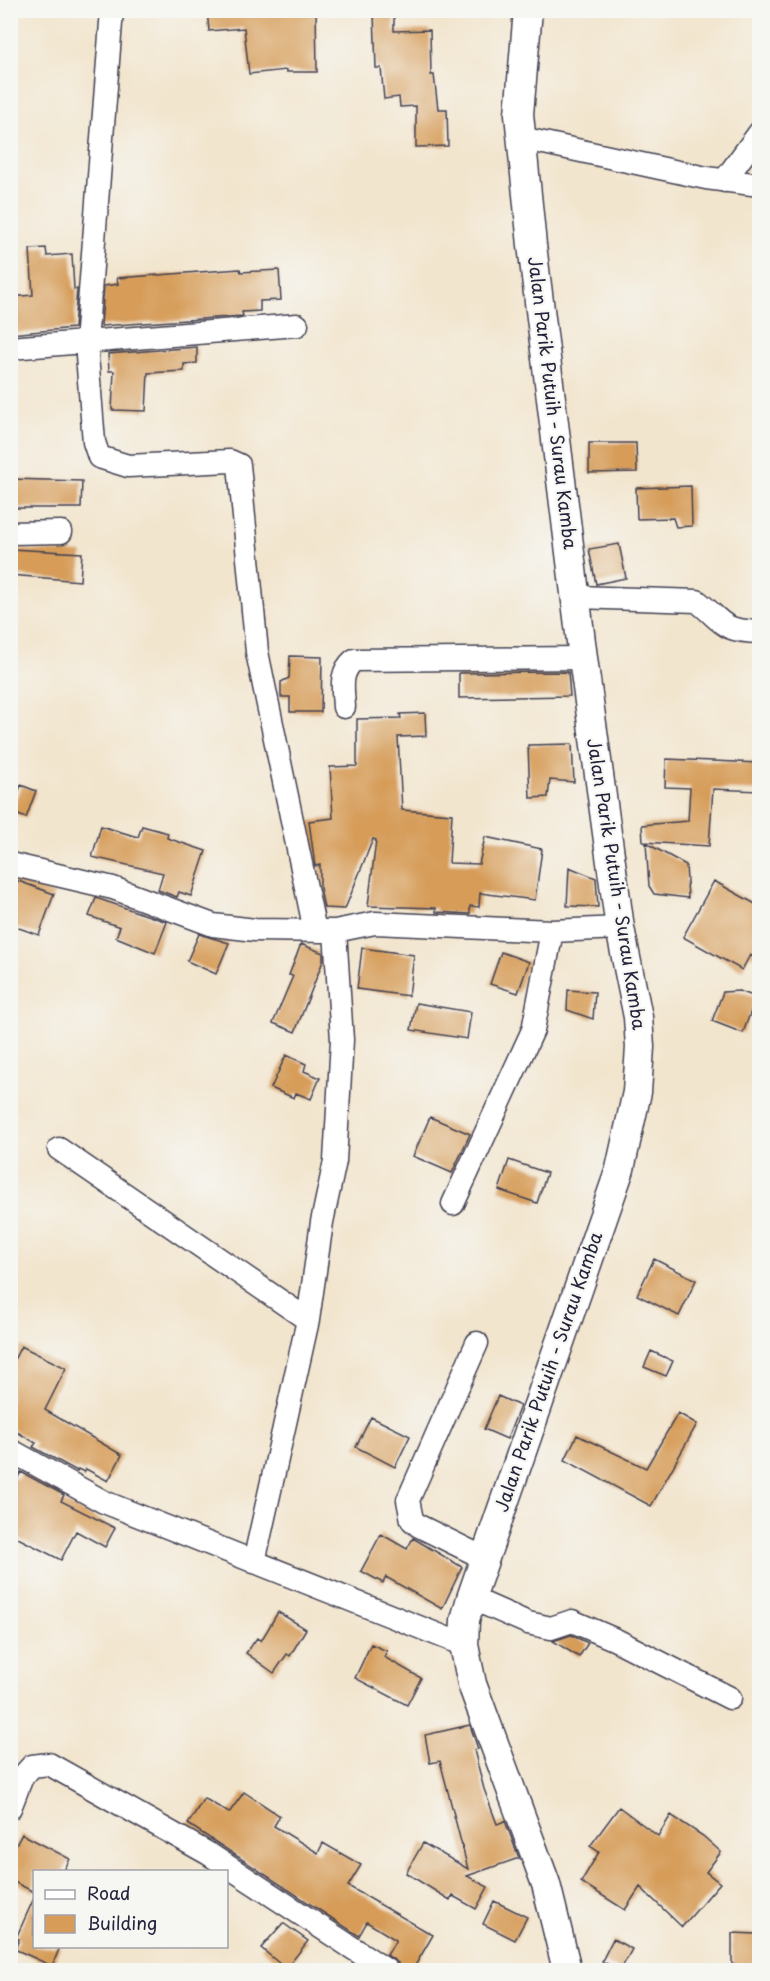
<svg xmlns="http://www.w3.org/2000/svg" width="770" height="1981" font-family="'Playpen Sans',sans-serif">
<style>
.building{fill:#d69c58}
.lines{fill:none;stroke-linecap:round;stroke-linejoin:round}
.minor-casing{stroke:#413f51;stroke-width:25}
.tertiary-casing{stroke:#413f51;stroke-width:31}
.minor{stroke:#fff;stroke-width:22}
.tertiary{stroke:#fff;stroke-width:28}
.labels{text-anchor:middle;stroke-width:4.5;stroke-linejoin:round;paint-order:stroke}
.street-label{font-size:18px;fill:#22223b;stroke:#f6f6f2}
</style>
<rect width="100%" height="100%" fill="#f6f6f2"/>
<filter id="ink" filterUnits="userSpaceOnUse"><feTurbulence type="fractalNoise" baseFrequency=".0167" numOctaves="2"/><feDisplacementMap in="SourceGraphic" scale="12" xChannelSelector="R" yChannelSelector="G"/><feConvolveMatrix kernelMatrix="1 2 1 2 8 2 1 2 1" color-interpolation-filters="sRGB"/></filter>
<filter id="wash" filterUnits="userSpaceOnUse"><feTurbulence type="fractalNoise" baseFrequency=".008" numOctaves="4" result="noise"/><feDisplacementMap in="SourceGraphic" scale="24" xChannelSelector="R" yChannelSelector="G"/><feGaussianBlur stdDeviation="1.35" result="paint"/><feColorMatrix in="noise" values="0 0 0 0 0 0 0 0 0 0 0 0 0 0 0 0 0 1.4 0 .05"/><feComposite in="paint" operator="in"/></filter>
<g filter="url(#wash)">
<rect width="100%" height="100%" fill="#f2e5ce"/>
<g id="blocks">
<path class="building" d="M 207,10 L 316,10 L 317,72 L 286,72 L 286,70 L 249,74 L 244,28 L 209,31 Z
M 374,14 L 394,14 L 394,31 L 430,30 L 431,75 L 434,75 L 438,109 L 447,109 L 448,146 L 416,147 L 416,106 L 400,107 L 399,97 L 384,99 L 381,68 L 376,68 Z
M 46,248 L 47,256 L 72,254 L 74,289 L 77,289 L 74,328 L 10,334 L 10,297 L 33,295 L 30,249 Z
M 240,269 L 241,272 L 279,270 L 281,300 L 260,301 L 260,311 L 242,312 L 243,316 L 101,326 L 104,286 L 118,284 L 117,278 Z
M 197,347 L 197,363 L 184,364 L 184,371 L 148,373 L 146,411 L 112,410 L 114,371 L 109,371 L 108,354 Z
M 589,443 L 636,443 L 637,472 L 589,473 Z
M 10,479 L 82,481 L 81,508 L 10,508 Z
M 691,486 L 692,526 L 676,527 L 673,518 L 637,519 L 636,488 Z
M 619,544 L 626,578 L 596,584 L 589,549 Z
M 10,549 L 82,553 L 80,581 L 10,575 Z
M 290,656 L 322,657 L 321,712 L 290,712 L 290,697 L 281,697 L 281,682 L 289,678 Z
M 568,672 L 570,696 L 459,698 L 459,673 Z
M 425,713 L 426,736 L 398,737 L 402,810 L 452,814 L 449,863 L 479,864 L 485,837 L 542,849 L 535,900 L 480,893 L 479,907 L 470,906 L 470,914 L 436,912 L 436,908 L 368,906 L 376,840 L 373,839 L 345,909 L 324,908 L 320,888 L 320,865 L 315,866 L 309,821 L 333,818 L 330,767 L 357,766 L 357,719 L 401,718 L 400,714 Z
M 572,744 L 574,782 L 550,780 L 548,797 L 530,798 L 528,745 Z
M 666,759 L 759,763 L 759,791 L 713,789 L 709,846 L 643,842 L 642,825 L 688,821 L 690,788 L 665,787 Z
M 21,785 L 36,791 L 26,818 L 11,812 Z
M 101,826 L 138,837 L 142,826 L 168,833 L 167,838 L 206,851 L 191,896 L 179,892 L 177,897 L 158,890 L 163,873 L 92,857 Z
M 646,843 L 686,865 L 688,898 L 654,894 L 649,886 Z
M 569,867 L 596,878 L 598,907 L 567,906 Z
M 10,878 L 54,894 L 39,935 L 10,925 Z
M 714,881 L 759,906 L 759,960 L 750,955 L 742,970 L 683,937 Z
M 96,898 L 167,922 L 155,953 L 116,937 L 120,927 L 89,916 Z
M 199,934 L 229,943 L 216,974 L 187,961 Z
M 301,944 L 323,953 L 323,961 L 295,1032 L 273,1023 L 293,976 L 289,975 Z
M 362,948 L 414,955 L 409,996 L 357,989 Z
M 501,952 L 529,962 L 518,993 L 490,984 Z
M 568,990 L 595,992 L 593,1019 L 567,1010 Z
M 739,991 L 756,997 L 743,1033 L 712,1021 L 723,992 Z
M 416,1003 L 471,1012 L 467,1039 L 411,1030 Z
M 286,1055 L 306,1064 L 304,1071 L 320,1078 L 311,1099 L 296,1093 L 294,1098 L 271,1088 Z
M 430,1117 L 470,1134 L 452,1173 L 413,1156 Z
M 509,1160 L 547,1173 L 537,1203 L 499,1190 Z
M 654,1259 L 696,1280 L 679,1316 L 637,1295 Z
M 21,1346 L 66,1368 L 45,1410 L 122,1455 L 108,1481 L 86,1469 L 84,1472 L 78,1469 L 77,1471 L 33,1447 L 36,1443 L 10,1428 L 10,1368 Z
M 651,1351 L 673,1361 L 666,1376 L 644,1367 Z
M 498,1396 L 520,1406 L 507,1439 L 484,1429 Z
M 678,1413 L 697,1424 L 651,1506 L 565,1460 L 577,1435 L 646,1468 Z
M 371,1417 L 410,1436 L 395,1467 L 356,1447 Z
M 21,1472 L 64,1495 L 61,1501 L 115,1528 L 105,1547 L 76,1531 L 61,1560 L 10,1534 L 10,1476 L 17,1479 Z
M 381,1534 L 407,1549 L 413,1538 L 462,1567 L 442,1609 L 386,1577 L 383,1583 L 361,1571 Z
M 278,1612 L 306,1629 L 290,1656 L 287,1654 L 274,1673 L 246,1653 L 257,1638 L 261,1641 Z
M 571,1635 L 588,1643 L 579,1657 L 553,1641 Z
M 371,1644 L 387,1651 L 384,1657 L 421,1678 L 407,1705 L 355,1678 Z
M 470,1725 L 478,1749 L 474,1750 L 484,1789 L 497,1824 L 505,1821 L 519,1858 L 467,1876 L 488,1887 L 476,1909 L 453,1896 L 450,1900 L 406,1873 L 423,1843 L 468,1869 L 440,1761 L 430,1763 L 425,1735 Z
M 244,1792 L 280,1816 L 274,1826 L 318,1853 L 323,1843 L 361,1865 L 348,1886 L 433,1935 L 412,1971 L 399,1971 L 398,1963 L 387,1955 L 396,1940 L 367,1922 L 359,1936 L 188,1824 L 204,1798 L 229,1813 Z
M 619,1807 L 658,1836 L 671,1815 L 703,1836 L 721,1852 L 706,1872 L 720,1883 L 682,1927 L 640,1887 L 625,1910 L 581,1882 L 599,1852 L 590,1846 Z
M 22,1834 L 70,1859 L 63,1872 L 34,1872 L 34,1892 L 10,1880 L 10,1856 Z
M 34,1898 L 34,1947 L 60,1947 L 52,1966 L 10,1947 L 16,1947 L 19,1939 L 16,1938 Z
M 494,1901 L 527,1917 L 515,1940 L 483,1924 Z
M 283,1923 L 308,1941 L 286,1969 L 261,1948 Z
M 732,1933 L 757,1934 L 757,1966 L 732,1965 Z
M 613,1939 L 632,1949 L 620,1971 L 602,1961 Z"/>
</g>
</g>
<g filter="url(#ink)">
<use href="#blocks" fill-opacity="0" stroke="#413f51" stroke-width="1.5"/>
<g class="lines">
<defs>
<path id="minor" d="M 112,10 L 86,343 L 94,442 L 99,457 L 128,466 L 230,461 L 239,465 L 257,652 L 315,931
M 521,138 L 706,178 L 760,185
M 724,181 L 760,132
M 10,348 L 297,325
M 10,533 L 61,532
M 577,597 L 697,601 C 724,622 720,631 760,632
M 344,707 C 343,688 339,673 354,660 L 583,658
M 10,864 L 113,888 L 213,925 L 255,930 L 335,931 L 375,923 L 552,931 L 620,928
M 59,1149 L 308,1320
M 453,1204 L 533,1030 L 552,931
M 477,1343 L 408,1500 L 412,1520 L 419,1526 L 484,1558
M 10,1450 L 104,1502 L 464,1645
M 254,1562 L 308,1320 L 322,1222 L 335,1161 L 342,1040 L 335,931
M 471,1598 L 528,1623 L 551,1628 L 572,1621 L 616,1640 L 730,1698
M 10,1808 L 22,1777 L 32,1766 L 49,1764 L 209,1854 L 386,1970"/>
<path id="tertiary" d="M 528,10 L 519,114 L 532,245 L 583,658 L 620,928 L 638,1017 L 640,1047 L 637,1092 L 620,1169 L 471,1598 L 465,1620 L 464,1645 L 472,1684 L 546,1884 L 567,1970"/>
</defs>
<use href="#minor" class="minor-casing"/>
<use href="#tertiary" class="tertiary-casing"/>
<use href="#minor" class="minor"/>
<use href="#tertiary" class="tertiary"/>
</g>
</g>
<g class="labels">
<g class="street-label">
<text transform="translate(552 403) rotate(83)" y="6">Jalan Parik Putuih - Surau Kamba</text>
<text transform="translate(616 884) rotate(81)" y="6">Jalan Parik Putuih - Surau Kamba</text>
<text transform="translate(549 1372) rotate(-71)" y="6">Jalan Parik Putuih - Surau Kamba</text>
</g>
</g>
<rect width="770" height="1981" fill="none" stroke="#f6f6f2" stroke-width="36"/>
<rect x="33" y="1870" width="195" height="78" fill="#f6f6f2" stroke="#a1a1a9" stroke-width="1.5"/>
<rect x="45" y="1890" width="30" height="9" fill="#ffffff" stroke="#a1a1a9" stroke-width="1.5"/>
<text x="87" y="1900" font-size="18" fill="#22223b">Road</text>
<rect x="45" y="1915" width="30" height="18" fill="#d69c58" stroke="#a1a1a9" stroke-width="1.5"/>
<text x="87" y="1930" font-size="18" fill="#22223b">Building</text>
</svg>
